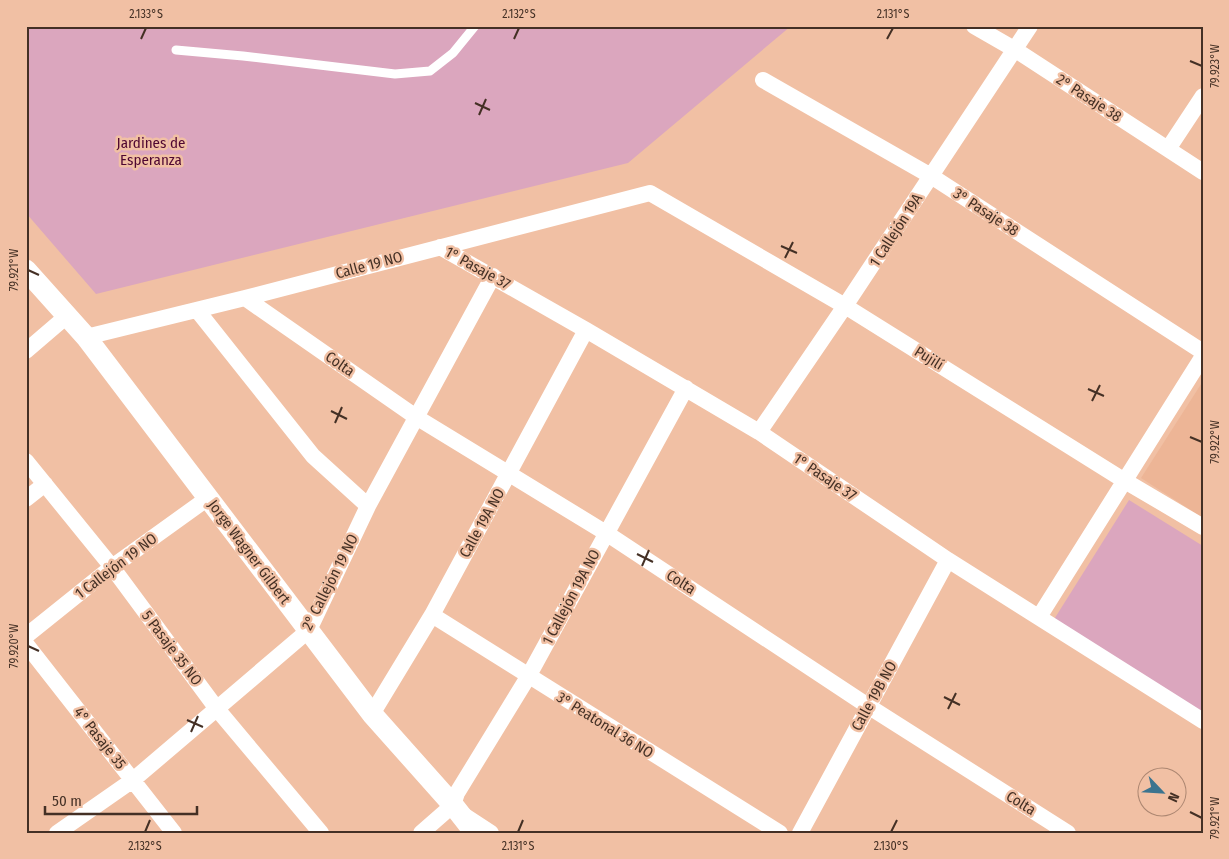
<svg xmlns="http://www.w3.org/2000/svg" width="1229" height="859" font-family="'Fira Sans Condensed',sans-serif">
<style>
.built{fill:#edb596}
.green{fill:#dba6be}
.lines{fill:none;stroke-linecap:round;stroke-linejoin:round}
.service{stroke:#fff;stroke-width:9}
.minor{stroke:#fff;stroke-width:16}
.tertiary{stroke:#fff;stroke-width:21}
.ticks{fill:none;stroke:#443025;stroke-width:2}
.labels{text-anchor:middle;stroke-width:5;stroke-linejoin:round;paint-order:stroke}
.street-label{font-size:15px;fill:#443025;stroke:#f1c0a4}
.park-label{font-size:15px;fill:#4f0732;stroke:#f1c0a4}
.neatline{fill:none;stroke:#443025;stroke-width:2}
.ticks-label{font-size:12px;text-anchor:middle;fill:#443025}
</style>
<rect width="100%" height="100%" fill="#f1c0a4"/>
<path class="built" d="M 1203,381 L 1203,518 L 1141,478 Z"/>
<path class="green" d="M 26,26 L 791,26 L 628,163 L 96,294 L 26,213 Z
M 1129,500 L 1203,546 L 1203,716 L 1053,621 Z"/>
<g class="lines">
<path class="service" d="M 176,50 L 243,56 L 395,74 L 430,71 L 453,53 L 475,26"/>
<path class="minor" d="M 974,26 L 1014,49 L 1203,172
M 763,80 L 931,176 L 1203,352
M 1168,149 L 1203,96
M 440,247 L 586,330 L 759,432 L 948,560 L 1203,721
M 245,298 L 416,417 L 606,533 L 868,706 L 1068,833
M 197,310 L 313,456 L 368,506
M 86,337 L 245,298 L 650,193 L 845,306 L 1125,481 L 1203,527
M 26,351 L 68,315
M 759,432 L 845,306 L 1030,26
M 26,461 L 112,567 L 217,709 L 321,833
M 26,499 L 45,484
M 432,615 L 780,833
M 1039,617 L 1203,356
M 26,636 L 112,567 L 208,498
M 26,644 L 174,833
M 372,714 L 432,615 L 586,330
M 465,816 L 491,833
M 57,833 L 133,780 L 309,630 L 368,506 L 493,276
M 421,833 L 453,805 L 457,793 L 528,677 L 686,388
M 800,833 L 948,560"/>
<path class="tertiary" d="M 26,270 L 86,337 L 372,714 L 453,805 L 475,833"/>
</g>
<path class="ticks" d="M 141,39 L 146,28M 514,39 L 519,28M 887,39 L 893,28M 1190,61 L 1202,66M 475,103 L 490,110M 479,115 L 486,99M 781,246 L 797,253M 785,258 L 793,242M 28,270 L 39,275M 1088,389 L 1104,396M 1092,401 L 1100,385M 331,411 L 347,419M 335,423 L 342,407M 1190,437 L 1202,442M 637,554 L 653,562M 642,566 L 649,550M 28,646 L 39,651M 944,697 L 960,705M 948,709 L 956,693M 187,720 L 203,727M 191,732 L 198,716M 1190,812 L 1202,818M 145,832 L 150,820M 518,832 L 523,820M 891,832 L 897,820"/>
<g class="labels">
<g class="street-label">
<text transform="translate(1089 98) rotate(33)" y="5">2° Pasaje 38</text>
<text transform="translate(986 212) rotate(33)" y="5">3° Pasaje 38</text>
<text transform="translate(896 230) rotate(-57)" y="5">1 Callejón 19A</text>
<text transform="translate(369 265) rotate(-15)" y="5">Calle 19 NO</text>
<text transform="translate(478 268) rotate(29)" y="5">1° Pasaje 37</text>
<text transform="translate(929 358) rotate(32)" y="5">Pujilí</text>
<text transform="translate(340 364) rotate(35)" y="5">Colta</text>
<text transform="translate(825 477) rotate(34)" y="5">1° Pasaje 37</text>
<text transform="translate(482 523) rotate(-61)" y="5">Calle 19A NO</text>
<text transform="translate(249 552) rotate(53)" y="5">Jorge Wagner Gilbert</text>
<text transform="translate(116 566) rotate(-37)" y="5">1 Callejón 19 NO</text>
<text transform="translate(330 582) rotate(-63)" y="5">2° Callejón 19 NO</text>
<text transform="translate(681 582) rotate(33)" y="5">Colta</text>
<text transform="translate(571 597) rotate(-62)" y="5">1 Callejón 19A NO</text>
<text transform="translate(172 648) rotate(53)" y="5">5 Pasaje 35 NO</text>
<text transform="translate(874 696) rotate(-61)" y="5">Calle 19B NO</text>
<text transform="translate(605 725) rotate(32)" y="5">3° Peatonal 36 NO</text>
<text transform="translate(100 738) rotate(52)" y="5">4° Pasaje 35</text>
<text transform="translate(1021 803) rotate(32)" y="5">Colta</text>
</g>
<g class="park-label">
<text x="151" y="148">Jardines de<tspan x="151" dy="17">Esperanza</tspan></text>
</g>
</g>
<rect width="1229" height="859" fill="none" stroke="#f1c0a4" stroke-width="55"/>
<g transform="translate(1162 792) rotate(115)"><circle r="24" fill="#f1c0a4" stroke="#ac8671"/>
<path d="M0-4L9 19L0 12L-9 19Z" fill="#3c748f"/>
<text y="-8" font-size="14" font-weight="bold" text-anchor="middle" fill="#443025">N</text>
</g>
<path d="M45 806v8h152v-8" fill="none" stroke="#443025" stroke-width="2.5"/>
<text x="52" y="806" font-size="15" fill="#443025" stroke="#f1c0a4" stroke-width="4" paint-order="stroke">50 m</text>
<rect x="28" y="28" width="1174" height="804" class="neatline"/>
<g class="ticks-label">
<text x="146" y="18">2.133°S</text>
<text x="519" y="18">2.132°S</text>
<text x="893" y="18">2.131°S</text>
<text transform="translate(1215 66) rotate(-90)" y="4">79.923°W</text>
<text transform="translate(14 270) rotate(-90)" y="4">79.921°W</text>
<text transform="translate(1215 442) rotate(-90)" y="4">79.922°W</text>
<text transform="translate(14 646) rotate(-90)" y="4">79.920°W</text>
<text transform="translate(1215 818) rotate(-90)" y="4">79.921°W</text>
<text x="145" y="850">2.132°S</text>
<text x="518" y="850">2.131°S</text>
<text x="891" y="850">2.130°S</text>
</g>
</svg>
